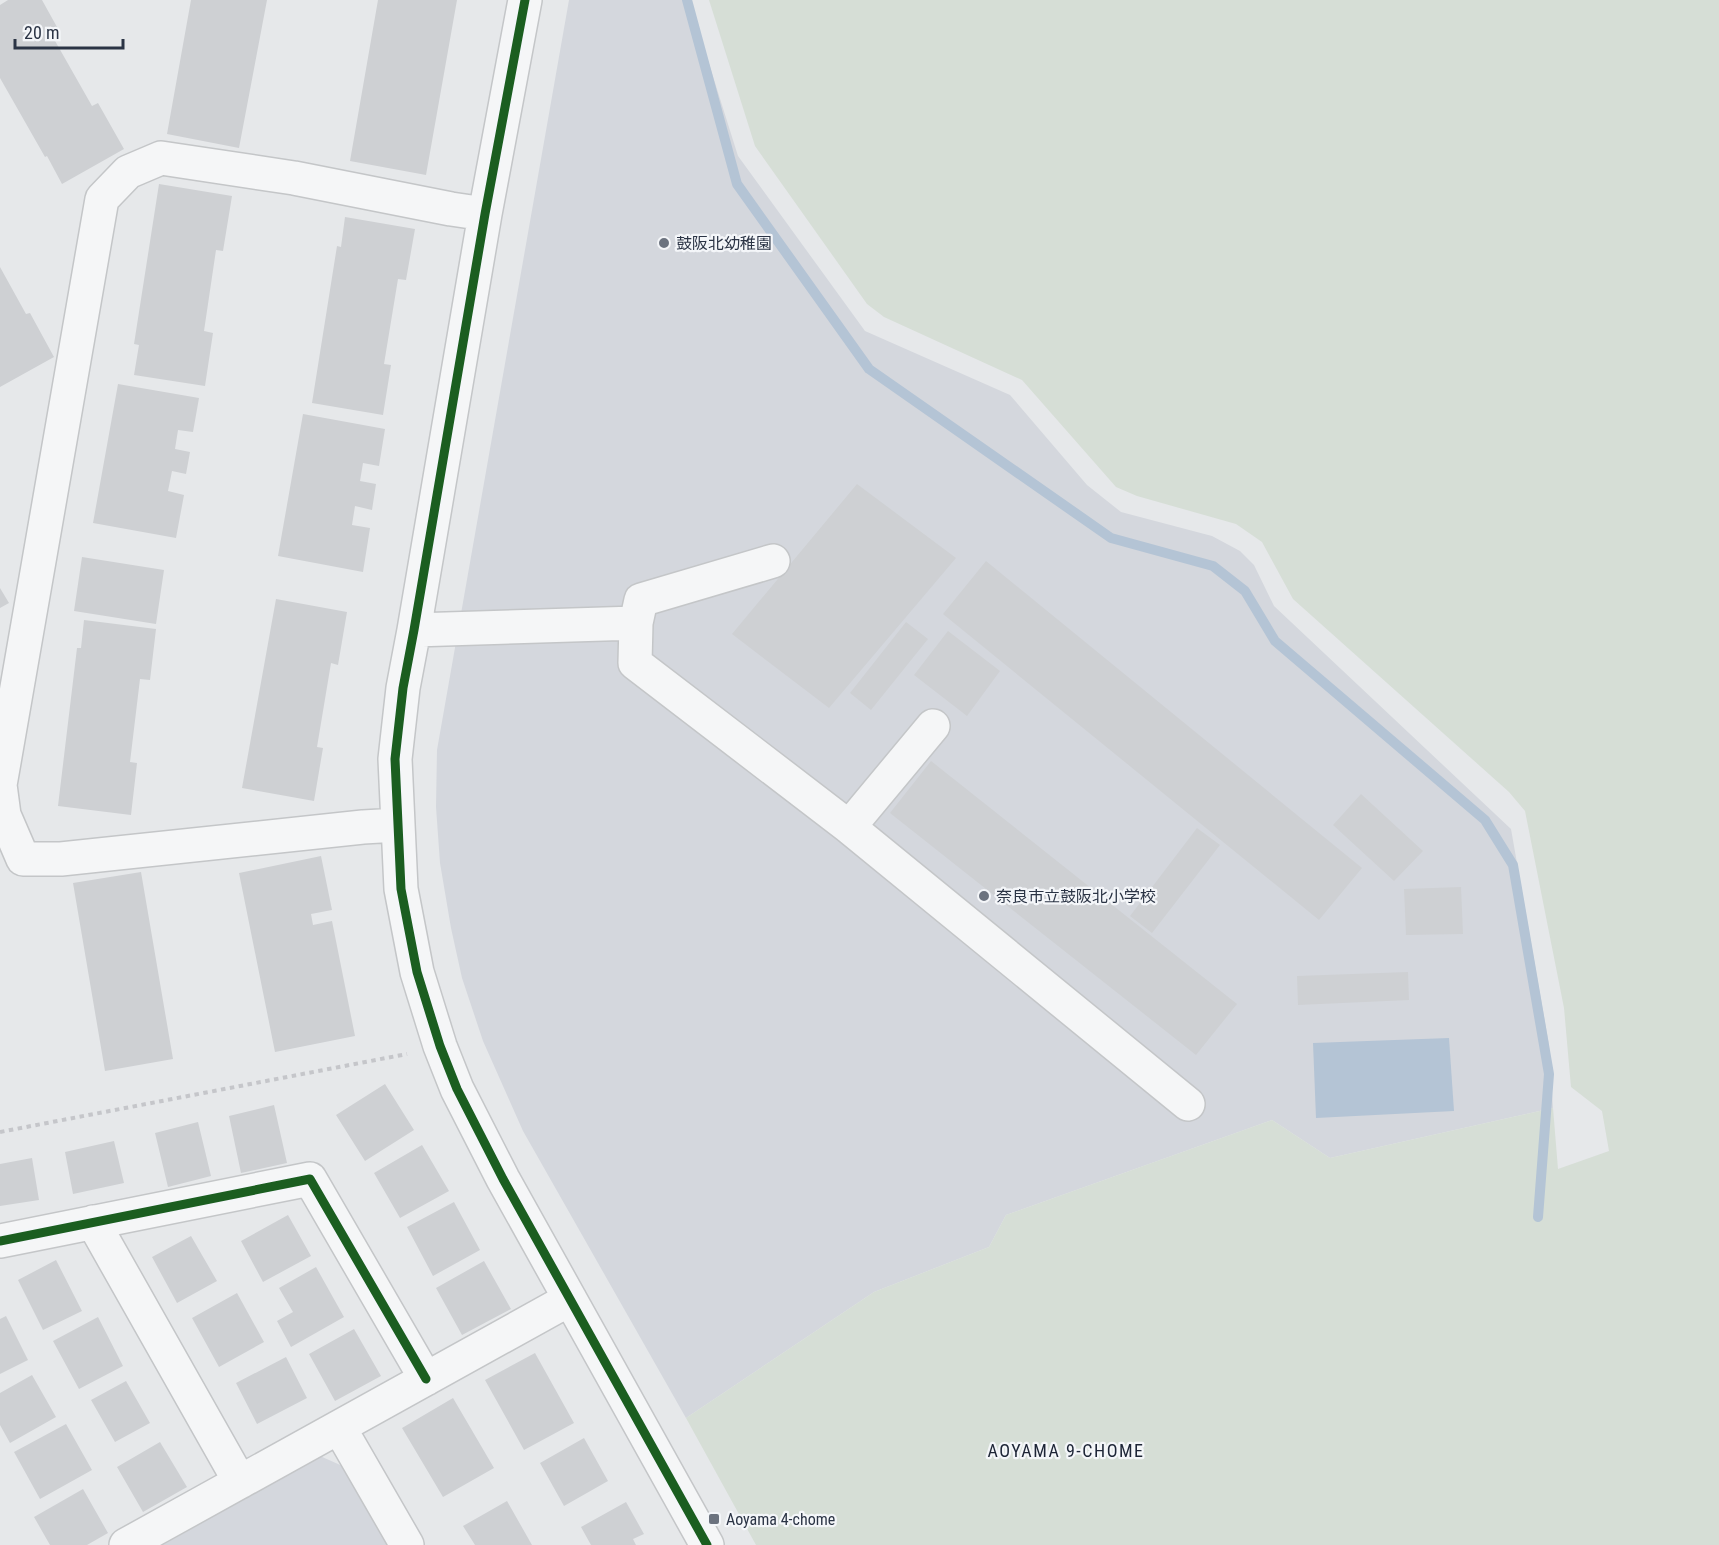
<svg xmlns="http://www.w3.org/2000/svg" width="1719" height="1545" font-family="'Roboto Condensed','Noto Sans JP',sans-serif">
<style>
.built{fill:#d4d7dd}
.green{fill:#d6ded6}
.water{fill:#b4c4d5}
.lines{fill:none;stroke-linecap:round;stroke-linejoin:round}
.stream{stroke:#b4c4d5;stroke-width:10}
.building{fill:#ced0d3}
.minor-casing{stroke:#c4c6c8;stroke-width:36}
.path{stroke:#c5c6ca;stroke-width:4;stroke-dasharray:4.5 4.5;stroke-linecap:butt}
.minor{stroke:#f5f6f7;stroke-width:33}
.cycleway-casing{stroke:#f4f6f9;stroke-width:13}
.cycleway{stroke:#1b5e20;stroke-width:9}
.poi-dot{fill:#6c737f;stroke:#f4f6f9;stroke-width:2}
.labels{text-anchor:middle;stroke-width:4.5;stroke-linejoin:round;paint-order:stroke}
.poi-label{font-size:16px;fill:#2b3445;stroke:#f4f6f9;text-anchor:start}
.neighbourhood-label{font-size:18px;letter-spacing:1.5px;fill:#1d2536;stroke:#f4f6f9}
</style>
<rect width="100%" height="100%" fill="#e6e8ea"/>
<path class="built" d="M 569,0 L 689,0 L 738,156 L 865,331 L 1010,395 L 1087,485 L 1121,512 L 1212,536 L 1240,551 L 1254,565 L 1274,606 L 1511,829 L 1549,1045 L 1553,1108 L 1330,1158 L 1272,1120 L 1006,1215 L 989,1247 L 874,1292 L 686,1418 L 523,1131 L 483,1041 L 462,978 L 451,928 L 440,863 L 436,807 L 437,750 Z
M 320,1456 L 347,1468 L 389,1545 L 163,1545 Z"/>
<path class="green" d="M 709,0 L 1719,0 L 1719,1545 L 756,1545 L 686,1418 L 874,1292 L 989,1247 L 1006,1215 L 1272,1120 L 1330,1158 L 1553,1108 L 1558,1169 L 1609,1151 L 1602,1111 L 1571,1087 L 1564,1008 L 1525,811 L 1509,792 L 1293,599 L 1262,542 L 1236,524 L 1137,496 L 1116,487 L 1022,380 L 884,317 L 867,304 L 755,146 Z"/>
<path class="water" d="M 1449,1038 L 1454,1111 L 1316,1118 L 1313,1043 Z"/>
<g class="lines">
<path class="stream" d="M 687,0 L 737,184 L 869,369 L 1111,538 L 1213,566 L 1245,591 L 1275,641 L 1485,820 L 1513,865 L 1549,1074 L 1538,1217"/>
</g>
<path class="building" d="M 8,0 L 42,0 L 57,27 L 50,32 L 92,106 L 98,103 L 124,149 L 62,184 L 47,156 L 45,157 L 0,78 L 0,5 Z
M 191,0 L 267,0 L 239,148 L 167,134 Z
M 378,0 L 457,0 L 426,175 L 350,161 Z
M 159,184 L 232,196 L 223,251 L 216,250 L 204,331 L 213,333 L 205,386 L 134,375 L 139,345 L 134,344 Z
M 345,217 L 415,229 L 406,280 L 398,279 L 384,364 L 391,365 L 383,415 L 312,403 L 337,246 L 341,247 Z
M 0,267 L 26,314 L 30,313 L 54,357 L 0,387 Z
M 118,384 L 199,398 L 193,432 L 178,430 L 175,449 L 190,452 L 186,474 L 172,471 L 168,491 L 184,495 L 176,538 L 93,523 Z
M 303,414 L 385,429 L 379,466 L 363,463 L 360,481 L 376,484 L 372,510 L 355,506 L 352,525 L 370,528 L 363,572 L 278,556 Z
M 857,484 L 956,558 L 829,708 L 732,634 Z
M 82,557 L 164,570 L 156,624 L 74,611 Z
M 986,561 L 1362,868 L 1319,920 L 943,614 Z
M 0,588 L 9,603 L 0,608 Z
M 276,599 L 347,612 L 338,665 L 331,663 L 317,747 L 323,748 L 314,801 L 242,788 Z
M 84,620 L 156,629 L 150,680 L 140,679 L 130,762 L 137,763 L 131,815 L 58,806 L 77,648 L 81,648 Z
M 906,622 L 928,639 L 871,710 L 850,693 Z
M 948,631 L 1000,671 L 967,716 L 914,675 Z
M 931,761 L 1237,1004 L 1196,1055 L 890,813 Z
M 1361,794 L 1423,851 L 1394,881 L 1333,825 Z
M 1197,828 L 1220,845 L 1152,933 L 1130,916 Z
M 321,856 L 332,910 L 311,914 L 313,925 L 332,921 L 355,1036 L 275,1052 L 239,873 Z
M 141,872 L 173,1059 L 105,1071 L 73,883 Z
M 1461,887 L 1463,934 L 1406,935 L 1404,889 Z
M 1408,972 L 1409,1000 L 1298,1005 L 1297,976 Z
M 385,1084 L 414,1130 L 365,1161 L 336,1115 Z
M 274,1105 L 287,1163 L 241,1173 L 229,1116 Z
M 198,1122 L 211,1176 L 168,1187 L 155,1133 Z
M 114,1141 L 124,1183 L 73,1194 L 65,1152 Z
M 422,1145 L 449,1191 L 400,1218 L 374,1173 Z
M 32,1158 L 39,1200 L 0,1206 L 0,1164 Z
M 454,1202 L 480,1250 L 433,1276 L 407,1227 Z
M 288,1215 L 311,1256 L 263,1282 L 241,1241 Z
M 191,1236 L 217,1281 L 177,1303 L 152,1257 Z
M 56,1260 L 82,1311 L 43,1330 L 18,1280 Z
M 484,1261 L 511,1309 L 462,1335 L 436,1288 Z
M 316,1267 L 344,1317 L 291,1347 L 277,1321 L 293,1312 L 279,1288 Z
M 237,1293 L 264,1342 L 219,1367 L 192,1318 Z
M 6,1316 L 28,1360 L 0,1374 L 0,1319 Z
M 98,1317 L 123,1366 L 79,1389 L 53,1341 Z
M 354,1329 L 381,1376 L 335,1401 L 309,1354 Z
M 535,1353 L 574,1423 L 524,1450 L 485,1380 Z
M 286,1357 L 307,1398 L 257,1424 L 236,1383 Z
M 32,1375 L 56,1417 L 10,1443 L 0,1425 L 0,1393 Z
M 126,1381 L 150,1423 L 115,1442 L 91,1400 Z
M 453,1398 L 494,1468 L 443,1497 L 402,1428 Z
M 66,1424 L 92,1470 L 40,1499 L 14,1452 Z
M 584,1438 L 608,1481 L 564,1506 L 540,1463 Z
M 160,1442 L 187,1487 L 143,1512 L 117,1467 Z
M 83,1489 L 108,1533 L 87,1545 L 50,1545 L 34,1517 Z
M 507,1501 L 532,1545 L 475,1545 L 463,1526 Z
M 626,1502 L 644,1534 L 633,1539 L 636,1545 L 591,1545 L 581,1527 Z"/>
<g class="lines">
<defs>
<path id="minor" d="M 525,0 L 485,214 L 414,630 L 403,688 L 395,759 L 401,889 L 417,972 L 440,1046 L 457,1089 L 503,1179 L 707,1545
M 773,561 L 641,600 L 636,623 L 635,663 L 849,827 L 1188,1104
M 414,630 L 636,623
M 398,825 L 363,827 L 61,859 L 23,859 L 4,815 L 0,785 L 102,199 L 128,172 L 161,158 L 294,178 L 451,209 L 485,214
M 849,827 L 933,726
M 93,1222 L 240,1482
M 0,1241 L 310,1179 L 426,1379
M 339,1427 L 407,1545
M 126,1545 L 570,1299"/>
</defs>
<use href="#minor" class="minor-casing"/>
<path class="path" d="M 0,1132 L 407,1054"/>
<use href="#minor" class="minor"/>
<defs>
<path id="cycleway" d="M 525,0 L 485,214 L 414,630 L 403,688 L 395,759 L 401,889 L 417,972 L 440,1046 L 457,1089 L 503,1179 L 707,1545
M 0,1241 L 310,1179 L 426,1379"/>
</defs>
<use href="#cycleway" class="cycleway-casing"/>
<use href="#cycleway" class="cycleway"/>
</g>
<g class="poi-dot">
<circle cx="664" cy="243" r="6"/>
<circle cx="984" cy="896" r="6"/>
<rect x="708" y="1513" width="12" height="12" rx="3"/>
</g>
<g class="labels">
<g class="poi-label">
<text x="676" y="249">鼓阪北幼稚園</text>
<text x="996" y="902">奈良市立鼓阪北小学校</text>
<text x="726" y="1525">Aoyama 4-chome</text>
</g>
<g class="neighbourhood-label">
<text x="1066" y="1457">AOYAMA 9-CHOME</text>
</g>
</g>
<path d="M15 39v9h108v-9" fill="none" stroke="#2b3445" stroke-width="3"/>
<text x="24" y="39" font-size="18" fill="#2b3445" stroke="#f4f6f9" stroke-width="4.5" paint-order="stroke">20 m</text>
</svg>
